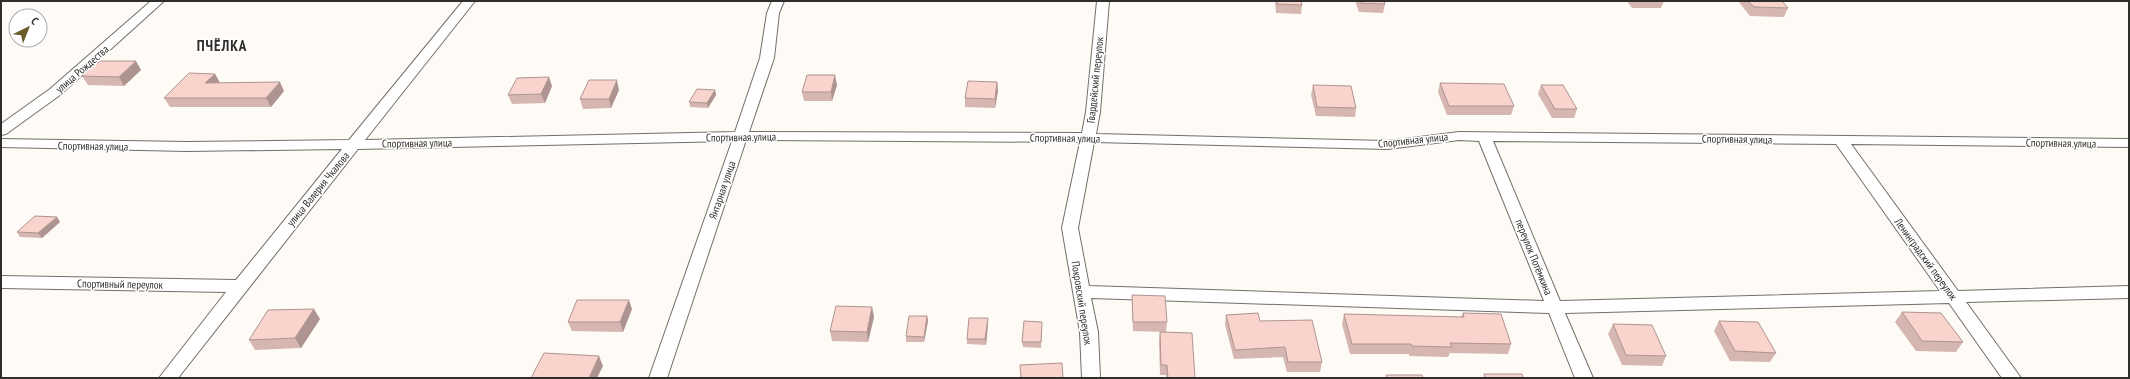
<svg xmlns="http://www.w3.org/2000/svg" width="2130" height="379" font-family="'PT Sans Narrow',sans-serif">
<style>
.lines{fill:none;stroke-linecap:round;stroke-linejoin:round}
.street-casing{stroke:#746e68;stroke-width:2}
.street{fill:#fff;fill-rule:evenodd}
.wall{fill:#d5b6b0}
.shaded-wall{fill:#ae9490}
.building{fill:#f8d4cd;stroke:#ae9490}
.labels{text-anchor:middle;stroke-width:3;stroke-linejoin:round;paint-order:stroke}
.street-label{font-size:11px;fill:#302e2b;stroke:#fff}
.district-label{font-size:15px;font-weight:bold;letter-spacing:1px;fill:#302e2b;stroke:#fff}
</style>
<rect width="100%" height="100%" fill="#fefbf7"/>
<g class="lines">
<defs>
<path id="street" d="M 151,1 L 164,1 L 60,95 L 6,134 L 1,135 L 1,124 L 50,89 Z
M 463,1 L 475,1 L 365,140 L 735,132 L 760,58 L 767,13 L 772,1 L 784,1 L 779,13 L 774,58 L 749,132 L 1082,133 L 1086,112 L 1097,1 L 1109,1 L 1100,112 L 1096,134 L 1388,141 L 1459,132 L 2129,139 L 2129,147 L 1851,144 L 1958,291 L 2129,286 L 2129,298 L 1966,302 L 2021,378 L 2002,378 L 1949,303 L 1565,313 L 1593,378 L 1575,378 L 1549,313 L 1091,298 L 1098,332 L 1100,378 L 1082,378 L 1080,332 L 1062,228 L 1080,142 L 746,140 L 667,378 L 649,378 L 732,141 L 358,149 L 178,378 L 159,378 L 226,292 L 1,288 L 1,276 L 236,280 L 342,149 L 187,151 L 1,147 L 1,139 L 187,142 L 349,140 ZM 1459,140 L 1479,141 L 1544,301 L 1089,286 L 1078,228 L 1094,142 L 1388,149 ZM 1493,141 L 1836,144 L 1940,291 L 1560,301 Z"/>
</defs>
<use href="#street" class="street-casing"/>
<use href="#street" class="street"/>
</g>
<path class="wall" d="M 1275,1 L 1301,1 L 1302,5 L 1301,14 L 1276,13 Z
M 1355,1 L 1384,1 L 1385,4 L 1383,13 L 1359,12 Z
M 1627,1 L 1664,1 L 1661,8 L 1632,8 Z
M 1738,1 L 1782,1 L 1788,8 L 1784,17 L 1750,16 Z
M 141,70 L 124,86 L 88,85 L 82,76 Z
M 215,74 L 220,83 L 219,83 L 284,91 L 271,107 L 170,107 L 164,98 Z
M 997,82 L 998,91 L 995,108 L 965,107 L 965,98 Z
M 1440,83 L 1514,106 L 1511,115 L 1447,115 L 1438,92 Z
M 837,85 L 832,101 L 804,101 L 802,92 Z
M 1313,85 L 1356,108 L 1355,117 L 1316,116 L 1311,95 Z
M 1541,85 L 1577,109 L 1574,118 L 1552,118 L 1538,94 Z
M 552,86 L 545,103 L 512,104 L 508,95 Z
M 619,90 L 611,108 L 583,109 L 580,99 Z
M 715,90 L 716,95 L 708,108 L 690,107 L 689,102 Z
M 60,222 L 42,238 L 20,237 L 17,232 Z
M 1132,295 L 1167,322 L 1166,332 L 1133,331 L 1132,305 Z
M 872,307 L 874,317 L 868,342 L 832,341 L 830,331 Z
M 632,309 L 623,332 L 572,331 L 568,322 Z
M 1902,312 L 1963,342 L 1956,352 L 1916,351 L 1895,322 Z
M 1463,313 L 1511,344 L 1508,354 L 1450,353 L 1448,357 L 1409,356 L 1409,354 L 1350,354 L 1342,324 L 1344,314 L 1461,317 Z
M 1226,315 L 1260,321 L 1322,362 L 1320,372 L 1287,372 L 1283,357 L 1234,359 L 1225,325 Z
M 927,316 L 928,321 L 924,342 L 906,342 L 906,336 Z
M 320,319 L 301,348 L 255,350 L 249,340 Z
M 1719,321 L 1776,353 L 1770,362 L 1730,361 L 1714,331 Z
M 988,324 L 986,345 L 967,344 L 967,339 Z
M 1613,324 L 1666,356 L 1662,366 L 1622,365 L 1608,334 Z
M 1042,327 L 1041,348 L 1023,347 L 1022,342 Z
M 1160,332 L 1195,378 L 1166,378 L 1166,375 L 1160,375 L 1159,342 Z"/>
<path class="shaded-wall" d="M 136,61 L 141,70 L 124,86 L 119,77 Z
M 215,74 L 220,83 L 210,93 L 205,83 Z
M 835,75 L 837,85 L 832,101 L 831,92 Z
M 549,77 L 552,86 L 545,103 L 541,94 Z
M 617,80 L 619,90 L 611,108 L 609,99 Z
M 280,82 L 284,91 L 271,107 L 266,98 Z
M 997,82 L 998,91 L 995,108 L 995,99 Z
M 715,90 L 716,95 L 708,108 L 707,103 Z
M 57,217 L 60,222 L 42,238 L 38,233 Z
M 629,300 L 632,309 L 623,332 L 620,322 Z
M 872,307 L 874,317 L 868,342 L 867,332 Z
M 314,309 L 320,319 L 301,348 L 295,338 Z
M 927,316 L 928,321 L 924,342 L 924,337 Z
M 988,318 L 988,324 L 986,345 L 985,339 Z
M 599,356 L 603,366 L 597,378 L 589,378 Z"/>
<path class="building" d="M 1277,1 L 1301,1 L 1302,5 L 1277,4 Z
M 1360,1 L 1384,1 L 1385,4 L 1360,3 Z
M 1748,1 L 1782,1 L 1788,8 L 1754,7 Z
M 100,61 L 136,61 L 119,77 L 82,76 Z
M 189,73 L 215,74 L 205,83 L 280,82 L 266,98 L 164,98 Z
M 807,75 L 835,75 L 831,92 L 802,92 Z
M 549,77 L 541,94 L 508,95 L 517,78 Z
M 589,80 L 617,80 L 609,99 L 580,99 Z
M 968,81 L 997,82 L 995,99 L 965,98 Z
M 1440,83 L 1504,84 L 1514,106 L 1449,106 Z
M 1313,85 L 1351,86 L 1356,108 L 1317,107 Z
M 1541,85 L 1563,85 L 1577,109 L 1555,109 Z
M 697,89 L 715,90 L 707,103 L 689,102 Z
M 35,216 L 57,217 L 38,233 L 17,232 Z
M 1132,295 L 1165,296 L 1167,322 L 1133,322 Z
M 577,300 L 629,300 L 620,322 L 568,322 Z
M 836,306 L 872,307 L 867,332 L 830,331 Z
M 314,309 L 295,338 L 249,340 L 268,310 Z
M 1902,312 L 1941,313 L 1963,342 L 1922,341 Z
M 1258,313 L 1260,321 L 1312,320 L 1322,362 L 1288,362 L 1285,347 L 1235,350 L 1226,315 Z
M 1463,313 L 1501,314 L 1511,344 L 1450,343 L 1452,347 L 1412,346 L 1411,344 L 1352,344 L 1344,314 L 1464,317 Z
M 909,316 L 927,316 L 924,337 L 906,336 Z
M 969,318 L 988,318 L 985,339 L 967,339 Z
M 1024,321 L 1042,322 L 1041,342 L 1022,342 Z
M 1719,321 L 1758,322 L 1776,353 L 1735,351 Z
M 1613,324 L 1652,325 L 1666,356 L 1626,355 Z
M 1160,332 L 1192,333 L 1195,378 L 1168,378 L 1167,365 L 1161,365 Z
M 544,353 L 599,356 L 589,378 L 531,378 Z
M 1062,363 L 1063,378 L 1021,378 L 1020,365 Z
M 1484,374 L 1522,374 L 1523,378 L 1485,378 Z
M 1386,375 L 1422,375 L 1423,378 L 1387,378 Z"/>
<g class="labels">
<g class="street-label">
<text transform="translate(82 69) rotate(-41)" y="4">улица Рождества</text>
<text transform="translate(1095 80) rotate(-84)" y="4">Гвардейский переулок</text>
<text transform="translate(741 137) rotate(-1)" y="4">Спортивная улица</text>
<text transform="translate(1065 138) rotate(1)" y="4">Спортивная улица</text>
<text transform="translate(1737 139) rotate(1)" y="4">Спортивная улица</text>
<text transform="translate(1413 140) rotate(-6)" y="4">Спортивная улица</text>
<text transform="translate(417 143) rotate(-1)" y="4">Спортивная улица</text>
<text transform="translate(2061 143) rotate(1)" y="4">Спортивная улица</text>
<text transform="translate(93 146) rotate(1)" y="4">Спортивная улица</text>
<text transform="translate(318 189) rotate(-51)" y="4">улица Валерия Чкалова</text>
<text transform="translate(722 190) rotate(-71)" y="4">Янтарная улица</text>
<text transform="translate(1534 257) rotate(68)" y="4">переулок Потёмкина</text>
<text transform="translate(1926 259) rotate(54)" y="4">Ленинградский переулок</text>
<text transform="translate(120 284) rotate(1)" y="4">Спортивный переулок</text>
<text transform="translate(1082 303) rotate(81)" y="4">Покровский переулок</text>
</g>
<g class="district-label">
<text x="222" y="51">ПЧЁЛКА</text>
</g>
</g>
<rect width="2130" height="379" fill="none" stroke="#302e2b" stroke-width="4"/>
<g transform="translate(28 28) rotate(43)"><circle r="19" fill="#ffffff" stroke="#acabaa"/>
<path d="M0-3L7 15L0 10L-7 15Z" fill="#695c29"/>
<text y="-6" font-size="11" font-weight="bold" text-anchor="middle" fill="#302e2b">С</text>
</g>
</svg>
